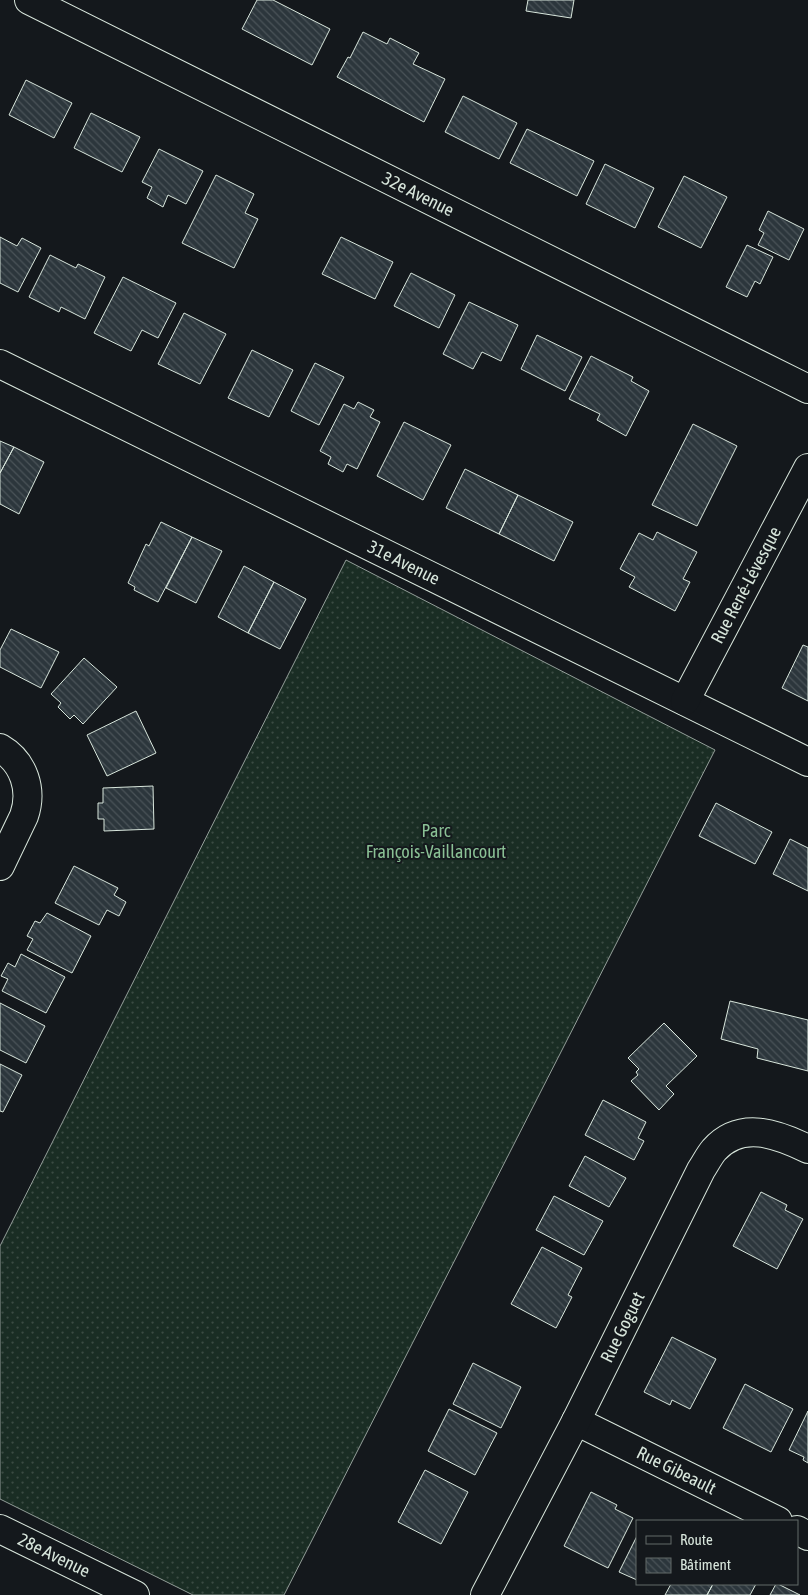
<svg xmlns="http://www.w3.org/2000/svg" width="808" height="1595" font-family="'Asap Condensed',sans-serif">
<style>
.grass{fill:url(#grass-dots);stroke:#939e99}
.building{fill:url(#building-back-hatch);stroke:#d8e6dc}
.lines{fill:none;stroke-linecap:round;stroke-linejoin:round}
.minor-casing{stroke:#d8e6dc;stroke-width:30}
.tertiary-casing{stroke:#d8e6dc;stroke-width:30}
.minor{stroke:#14181c;stroke-width:28}
.tertiary{stroke:#14181c;stroke-width:28}
.labels{text-anchor:middle;stroke-width:4;stroke-linejoin:round;paint-order:stroke}
.street-label{font-size:18px;fill:#d8e6dc;stroke:#14181c}
.park-label{font-size:18px;fill:#8ac095;stroke:#14181c}
</style>
<defs>
<pattern id="grass-dots" width="8" height="8" patternUnits="userSpaceOnUse" patternTransform="scale(1.25)"><rect width="8" height="8" fill="#1a2d24"/><path d="M2 2h.1M6 6h.1" fill="none" stroke="#3b4b43" stroke-width="1.8" stroke-linecap="round"/></pattern>
<pattern id="building-back-hatch" width="6" height="6" patternUnits="userSpaceOnUse" patternTransform="scale(1.25)"><rect width="6" height="6" fill="#2c363c"/><path d="M-1 5l2 2M0 0l6 6M5-1l2 2" fill="none" stroke="#4a5358"/></pattern>
</defs>
<rect width="100%" height="100%" fill="#14181c"/>
<path class="grass" d="M 346,560 L 715,750 L 284,1595 L 193,1595 L 0,1499 L 0,1246 Z"/>
<path class="building" d="M 257,0 L 273,0 L 330,29 L 312,65 L 242,29 Z
M 528,0 L 574,0 L 571,18 L 526,11 Z
M 363,32 L 387,44 L 390,38 L 419,53 L 413,64 L 445,79 L 424,122 L 337,77 L 348,57 L 350,58 Z
M 26,80 L 72,103 L 54,138 L 9,115 Z
M 463,96 L 517,123 L 499,159 L 445,132 Z
M 91,113 L 140,137 L 122,172 L 74,148 Z
M 527,129 L 594,161 L 577,196 L 510,163 Z
M 159,149 L 203,171 L 186,204 L 168,195 L 163,207 L 147,198 L 152,187 L 142,182 Z
M 605,164 L 654,188 L 635,228 L 586,204 Z
M 216,175 L 254,194 L 245,213 L 258,219 L 234,268 L 182,243 Z
M 684,176 L 727,197 L 701,248 L 658,227 Z
M 768,211 L 804,229 L 789,260 L 758,245 L 764,233 L 759,230 Z
M 0,237 L 17,246 L 22,238 L 41,248 L 18,292 L 0,283 Z
M 341,237 L 393,262 L 375,299 L 322,274 Z
M 747,245 L 773,257 L 760,284 L 755,281 L 747,297 L 726,287 Z
M 50,255 L 76,268 L 78,264 L 105,277 L 85,319 L 61,307 L 59,312 L 29,297 Z
M 411,273 L 455,295 L 439,328 L 394,306 Z
M 123,277 L 176,303 L 158,338 L 142,330 L 131,351 L 94,333 Z
M 469,302 L 518,325 L 501,361 L 482,352 L 473,369 L 443,354 Z
M 184,313 L 226,334 L 200,384 L 158,364 Z
M 537,335 L 582,357 L 565,391 L 521,369 Z
M 252,350 L 293,370 L 269,417 L 228,398 Z
M 591,356 L 633,377 L 631,381 L 649,391 L 626,436 L 597,420 L 600,414 L 569,399 Z
M 315,363 L 344,377 L 319,425 L 291,411 Z
M 358,402 L 374,410 L 370,417 L 380,422 L 357,469 L 347,464 L 343,472 L 328,464 L 331,457 L 320,451 L 344,404 L 354,409 Z
M 404,422 L 451,445 L 423,500 L 377,476 Z
M 693,424 L 737,446 L 697,526 L 652,505 Z
M 0,441 L 14,447 L 0,473 Z
M 14,447 L 44,462 L 19,514 L 0,504 L 0,473 Z
M 465,469 L 518,495 L 499,534 L 446,508 Z
M 518,495 L 573,522 L 554,561 L 499,534 Z
M 161,522 L 192,537 L 158,602 L 134,590 L 135,587 L 128,583 L 146,544 L 149,546 Z
M 657,532 L 697,552 L 683,579 L 690,582 L 675,611 L 629,587 L 635,577 L 620,569 L 639,533 L 653,540 Z
M 192,537 L 222,551 L 196,603 L 166,588 Z
M 244,566 L 274,582 L 248,633 L 218,617 Z
M 274,582 L 306,599 L 280,649 L 248,633 Z
M 11,629 L 59,652 L 41,688 L 0,667 L 0,650 Z
M 803,645 L 808,647 L 808,701 L 782,688 Z
M 84,658 L 117,687 L 83,724 L 74,715 L 70,719 L 58,707 L 61,703 L 51,694 Z
M 136,711 L 156,753 L 107,776 L 87,735 Z
M 153,786 L 154,829 L 104,831 L 104,819 L 98,819 L 98,803 L 103,803 L 103,788 Z
M 716,803 L 772,832 L 755,864 L 699,836 Z
M 790,839 L 808,848 L 808,891 L 773,874 Z
M 74,866 L 118,888 L 114,895 L 126,902 L 119,916 L 107,910 L 99,925 L 55,903 Z
M 47,913 L 91,936 L 72,973 L 27,950 L 33,939 L 27,936 L 35,921 L 40,923 Z
M 21,954 L 65,977 L 46,1013 L 2,991 L 8,979 L 1,976 L 8,963 L 15,967 Z
M 730,1001 L 808,1020 L 808,1071 L 757,1058 L 758,1049 L 721,1039 Z
M 0,1003 L 45,1026 L 26,1063 L 0,1050 Z
M 664,1023 L 697,1056 L 666,1086 L 674,1094 L 659,1110 L 631,1081 L 638,1075 L 636,1072 L 639,1069 L 628,1058 Z
M 0,1064 L 22,1075 L 3,1112 L 0,1111 Z
M 603,1100 L 646,1122 L 638,1138 L 644,1141 L 634,1160 L 585,1135 Z
M 585,1156 L 626,1178 L 609,1207 L 569,1186 Z
M 761,1192 L 787,1205 L 785,1210 L 803,1219 L 777,1269 L 733,1246 Z
M 554,1196 L 603,1221 L 584,1255 L 536,1230 Z
M 542,1247 L 582,1268 L 568,1295 L 572,1297 L 556,1328 L 511,1304 Z
M 672,1337 L 716,1359 L 690,1409 L 672,1400 L 670,1405 L 644,1392 Z
M 473,1363 L 521,1387 L 501,1428 L 453,1404 Z
M 745,1384 L 793,1409 L 771,1452 L 723,1428 Z
M 449,1409 L 497,1433 L 475,1475 L 428,1451 Z
M 808,1411 L 808,1463 L 803,1460 L 804,1457 L 789,1450 Z
M 425,1470 L 468,1492 L 441,1544 L 398,1522 Z
M 591,1492 L 617,1505 L 615,1509 L 633,1518 L 608,1568 L 564,1546 Z
M 637,1536 L 637,1580 L 619,1572 Z
M 671,1584 L 713,1584 L 707,1595 L 665,1595 Z
M 713,1584 L 756,1584 L 750,1595 L 707,1595 Z
M 776,1584 L 778,1584 L 800,1595 L 770,1595 Z"/>
<g class="lines">
<defs>
<g id="minor">
<path id="s1" d="M 0,364 L 808,762"/>
<path id="s2" d="M 685,701 L 808,468"/>
<path d="M 0,748 C 24,762 33,790 24,816 L 0,866"/>
<path id="s3" d="M 576,1421 L 778,1521"/>
<path id="s4" d="M 0,1529 L 135,1595"/>
<path d="M 797,1530 L 808,1536"/>
<path id="s5" d="M 485,1595 L 576,1421 L 701,1170 C 705,1164 709,1156 714,1150 C 741,1120 777,1134 808,1149"/>
</g>
<g id="tertiary">
<path id="s6" d="M 29,0 L 808,389"/>
</g>
</defs>
<use href="#minor" class="minor-casing"/>
<use href="#tertiary" class="tertiary-casing"/>
<use href="#minor" class="minor"/>
<use href="#tertiary" class="tertiary"/>
</g>
<g class="labels">
<g class="street-label">
<text dy="6" stroke="none"><textPath href="#s6" startOffset="435">32e Avenue</textPath></text>
<text dy="6" stroke="none"><textPath href="#s1" startOffset="450">31e Avenue</textPath></text>
<text dy="6" stroke="none"><textPath href="#s2" startOffset="131">Rue René-Lévesque</textPath></text>
<text dy="6" stroke="none"><textPath href="#s5" startOffset="301">Rue Goguet</textPath></text>
<text dy="6" stroke="none"><textPath href="#s3" startOffset="112">Rue Gibeault</textPath></text>
<text dy="6" stroke="none"><textPath href="#s4" startOffset="60">28e Avenue</textPath></text>
</g>
<g class="park-label">
<text x="436" y="837">Parc<tspan x="436" dy="21">François-Vaillancourt</tspan></text>
</g>
</g>
<rect x="636" y="1520" width="162" height="65" fill="#14181c" stroke="#626a69"/>
<rect x="646" y="1536" width="25" height="8" fill="#14181c" stroke="#626a69"/>
<text x="680" y="1545" font-size="15" fill="#d8e6dc">Route</text>
<rect x="646" y="1558" width="25" height="15" fill="url(#building-back-hatch)" stroke="#626a69"/>
<text x="680" y="1570" font-size="15" fill="#d8e6dc">Bâtiment</text>
</svg>
